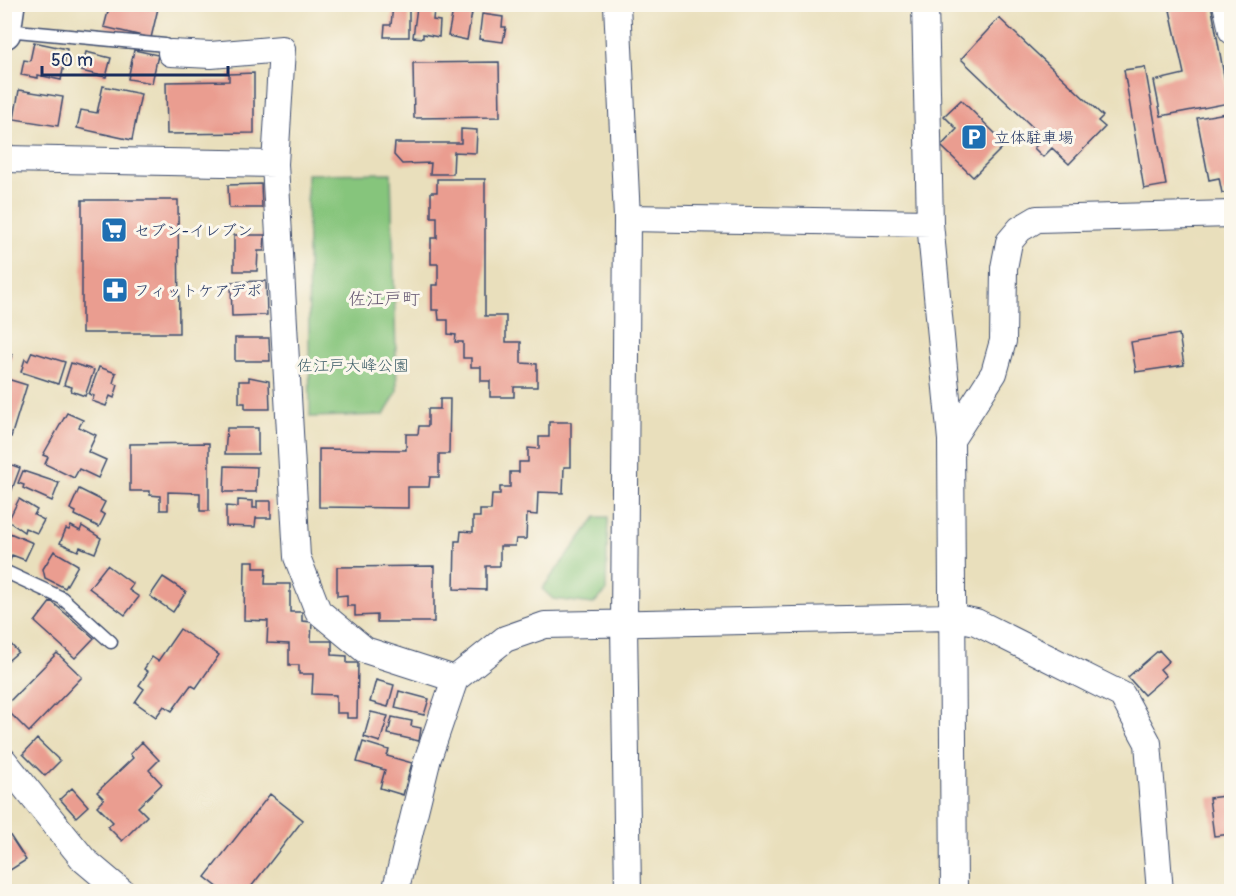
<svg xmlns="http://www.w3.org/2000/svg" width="1236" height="896" font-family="Pangolin,'Klee One',sans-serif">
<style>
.green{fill:#86c57c;stroke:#507a6d;stroke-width:1.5}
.building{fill:#ea9d90}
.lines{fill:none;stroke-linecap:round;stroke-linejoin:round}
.lane-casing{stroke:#3a496c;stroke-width:15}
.street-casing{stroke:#3a496c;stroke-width:28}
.primary-casing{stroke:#3a496c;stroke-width:36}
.lane{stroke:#fff;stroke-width:12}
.street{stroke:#fff;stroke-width:26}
.primary{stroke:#fff;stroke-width:33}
.labels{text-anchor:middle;stroke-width:6;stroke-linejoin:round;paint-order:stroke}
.poi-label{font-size:16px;fill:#1b2f5e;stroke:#fbf7ec;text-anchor:start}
.park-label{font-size:16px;fill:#3b5c67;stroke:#fbf7ec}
.neighbourhood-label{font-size:18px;fill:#635670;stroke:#fbf7ec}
</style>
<rect width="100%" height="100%" fill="#fbf7ec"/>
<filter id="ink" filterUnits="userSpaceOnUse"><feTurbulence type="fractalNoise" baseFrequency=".0167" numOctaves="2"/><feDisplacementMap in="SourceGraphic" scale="12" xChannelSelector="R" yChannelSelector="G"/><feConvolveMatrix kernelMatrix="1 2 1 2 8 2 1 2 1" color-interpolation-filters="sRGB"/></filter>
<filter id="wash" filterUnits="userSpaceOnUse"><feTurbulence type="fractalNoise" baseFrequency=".008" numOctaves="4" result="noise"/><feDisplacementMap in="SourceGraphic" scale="24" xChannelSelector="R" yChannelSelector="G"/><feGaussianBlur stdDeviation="1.35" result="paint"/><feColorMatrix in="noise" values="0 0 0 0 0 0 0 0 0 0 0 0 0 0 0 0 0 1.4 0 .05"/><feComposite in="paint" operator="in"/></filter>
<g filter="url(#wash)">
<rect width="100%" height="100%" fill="#e9dfbc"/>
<path class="green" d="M 391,173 L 397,392 L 384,415 L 310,417 L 307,174 Z
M 596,517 L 608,517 L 606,592 L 593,604 L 553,599 L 542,589 Z"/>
<g id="blocks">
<path class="building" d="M 110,4 L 159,4 L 151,38 L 104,27 Z
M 451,4 L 474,4 L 473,10 Z
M 482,4 L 503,4 L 502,9 Z
M 1199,4 L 1211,4 L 1229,103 L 1161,116 L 1154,81 L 1184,74 L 1170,10 Z
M 393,5 L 409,6 L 409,37 L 384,37 L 385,25 L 391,25 Z
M 417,7 L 434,9 L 433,20 L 440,21 L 439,37 L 423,34 L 423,38 L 413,37 Z
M 453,10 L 472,13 L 467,40 L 448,36 Z
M 482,14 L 503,17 L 502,27 L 506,27 L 503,42 L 479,39 Z
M 999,18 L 1103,116 L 1098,121 L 1105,127 L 1069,164 L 1052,148 L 1043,157 L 1034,148 L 1044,138 L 961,59 Z
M 34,42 L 67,49 L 61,80 L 38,75 L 38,78 L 21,75 L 24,60 L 30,61 Z
M 134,50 L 158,55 L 152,83 L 128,79 Z
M 86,52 L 111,58 L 106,77 L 81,71 Z
M 499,62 L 500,117 L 414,118 L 413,63 Z
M 1145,67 L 1166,185 L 1144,189 L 1124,70 Z
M 254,73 L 254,133 L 167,134 L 166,82 L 229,81 L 229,74 Z
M 103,86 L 141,94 L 132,140 L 77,128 L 81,110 L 97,113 Z
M 19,90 L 63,97 L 58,126 L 14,119 Z
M 961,100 L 1006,144 L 973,177 L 941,146 L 957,129 L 944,116 Z
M 1232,112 L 1232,192 L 1222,193 L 1219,178 L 1209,180 L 1197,118 Z
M 461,129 L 477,130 L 476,153 L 454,152 L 453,174 L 430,174 L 431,163 L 402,164 L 394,155 L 395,143 L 461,143 Z
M 437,179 L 485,179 L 485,316 L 506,316 L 506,342 L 521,342 L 521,363 L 537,364 L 537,387 L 514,387 L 514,397 L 490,397 L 490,381 L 481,381 L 481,367 L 471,367 L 471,358 L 463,358 L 463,342 L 455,342 L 456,335 L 448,334 L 448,320 L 439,320 L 438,310 L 432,310 L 432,285 L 438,285 L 438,264 L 431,264 L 431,238 L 437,238 L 437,217 L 431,217 L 431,192 L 437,192 Z
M 261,184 L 262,208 L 229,208 L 228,185 Z
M 82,200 L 178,200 L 179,333 L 82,333 Z
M 234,235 L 265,235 L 264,251 L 258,251 L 257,271 L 234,271 Z
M 266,281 L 267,315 L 232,316 L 231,282 Z
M 1179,334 L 1184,365 L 1136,372 L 1131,342 Z
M 235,338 L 269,338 L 270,361 L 235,361 Z
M 4,352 L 12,355 L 7,368 L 4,367 Z
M 32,352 L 65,362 L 58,384 L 21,372 L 25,359 L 28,361 Z
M 71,363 L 94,370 L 85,396 L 71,391 L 72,387 L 64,385 Z
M 99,367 L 116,373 L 113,383 L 118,385 L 114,398 L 110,396 L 106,406 L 92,401 L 94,396 L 89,394 Z
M 249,377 L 269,381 L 270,409 L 245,409 L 245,403 L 239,403 L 239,381 L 249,381 Z
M 4,378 L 27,385 L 11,437 L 4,434 Z
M 440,399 L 450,399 L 449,454 L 439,454 L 439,477 L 430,477 L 429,487 L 408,487 L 408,508 L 319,507 L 319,449 L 406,450 L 406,434 L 418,434 L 419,426 L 428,426 L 428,409 L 440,409 Z
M 67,413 L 83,420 L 79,427 L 96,435 L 88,452 L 106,460 L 98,478 L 79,469 L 74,478 L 45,464 L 48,457 L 43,455 Z
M 549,422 L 571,422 L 571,467 L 564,467 L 563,493 L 538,492 L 537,515 L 527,514 L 526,539 L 516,539 L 515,546 L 500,546 L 500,566 L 486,566 L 486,590 L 454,589 L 455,541 L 460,541 L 461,531 L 473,532 L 473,517 L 480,517 L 480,510 L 491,510 L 492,494 L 500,494 L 500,487 L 510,487 L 510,472 L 519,472 L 519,462 L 528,462 L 528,448 L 539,449 L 539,437 L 549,437 Z
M 227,428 L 258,428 L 258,454 L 225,454 Z
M 209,443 L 209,511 L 200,511 L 200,493 L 168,492 L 168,510 L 160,510 L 160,496 L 150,495 L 150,491 L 130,491 L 130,444 Z
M 4,462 L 20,468 L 10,495 L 4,493 Z
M 225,466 L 257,467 L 256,492 L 224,492 Z
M 23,471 L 59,483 L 52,501 L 23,488 L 24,485 L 18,483 Z
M 79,489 L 105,502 L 100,512 L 105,515 L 99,527 L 75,515 L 76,512 L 70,509 Z
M 19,499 L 37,510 L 34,515 L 44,520 L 37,533 L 25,528 L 24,532 L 8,521 Z
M 238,500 L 253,501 L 253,508 L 257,508 L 257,501 L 271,501 L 271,518 L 256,518 L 255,527 L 226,526 L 226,506 L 238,507 Z
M 71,526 L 80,531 L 82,526 L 101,538 L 95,553 L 80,547 L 78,551 L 60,543 L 66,529 L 69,530 Z
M 5,531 L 33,543 L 25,560 L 12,555 L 10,561 L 4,559 Z
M 54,551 L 78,565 L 65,588 L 45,578 L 43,569 Z
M 245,561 L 254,561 L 254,568 L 266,568 L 265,584 L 290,584 L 290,612 L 302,612 L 302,621 L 312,622 L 311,641 L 332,641 L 332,655 L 347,656 L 347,663 L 358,663 L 357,718 L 347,718 L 347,713 L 336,713 L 336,695 L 312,694 L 313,674 L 299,674 L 299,665 L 289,665 L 289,644 L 267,643 L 268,621 L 244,620 Z
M 107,565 L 133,584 L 129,590 L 139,597 L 125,615 L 89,588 Z
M 434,566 L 434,622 L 377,622 L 377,615 L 355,616 L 355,606 L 347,606 L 347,595 L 337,596 L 337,567 Z
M 163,577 L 186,592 L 173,612 L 150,596 Z
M 51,601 L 94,638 L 75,658 L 35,622 Z
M 180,629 L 219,655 L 196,688 L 191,685 L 172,711 L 164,706 L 156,717 L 135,702 L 144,689 L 139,685 L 148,672 L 144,669 L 152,657 L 158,661 Z
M 4,637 L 18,652 L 4,664 Z
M 1159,650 L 1169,661 L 1160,669 L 1166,676 L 1144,695 L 1128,677 Z
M 57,653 L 82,677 L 29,732 L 4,707 Z
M 376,680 L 394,685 L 388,707 L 370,702 Z
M 399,691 L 429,699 L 424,715 L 395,708 Z
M 371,712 L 388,716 L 380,742 L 364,737 Z
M 392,717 L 412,721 L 411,726 L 421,728 L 419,741 L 388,734 Z
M 37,739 L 60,761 L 45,776 L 23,754 Z
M 142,742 L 159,760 L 149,770 L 162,784 L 138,807 L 147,816 L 122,841 L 108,827 L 113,822 L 97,806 L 104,799 L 97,792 L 133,758 L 130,754 Z
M 363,742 L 389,750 L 387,756 L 412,763 L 403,795 L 380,788 L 385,770 L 357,762 Z
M 72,788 L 88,806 L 76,817 L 60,799 Z
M 270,794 L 303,820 L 247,892 L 224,892 L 205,877 Z
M 1232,795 L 1232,834 L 1214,836 L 1209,798 Z
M 7,831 L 26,860 L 4,874 L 4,833 Z"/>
</g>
</g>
<g filter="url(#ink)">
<use href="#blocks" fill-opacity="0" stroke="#3a496c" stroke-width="1.5"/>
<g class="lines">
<defs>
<path id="lane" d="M 6,30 L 165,45 L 171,53
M 4,571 L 62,598 L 111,642"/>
<path id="street" d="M 617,4 L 627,218 L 624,625 L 628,892
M 925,4 L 930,223 L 951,440 L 954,892
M 1226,4 L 1232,31
M 171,53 L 211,55 L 282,49 L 275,164 L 297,557 L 318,611 L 365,650 L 455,679
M 4,159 L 275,164
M 627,218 L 930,223
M 951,440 L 994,373 L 1003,341 L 1004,268 L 1009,242 L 1020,229 L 1037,219 L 1232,214
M 4,761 L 84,860 L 122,892
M 395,892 L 428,758 L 455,679 L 505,639 L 545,625 L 952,617 L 976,622 L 1122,695 L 1148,743 L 1160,892"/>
<path id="primary" d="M 4,32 L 8,4"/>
</defs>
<use href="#lane" class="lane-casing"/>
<use href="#street" class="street-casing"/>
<use href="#primary" class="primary-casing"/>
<use href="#lane" class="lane"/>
<use href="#street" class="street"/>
<use href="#primary" class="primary"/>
</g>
</g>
<defs>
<symbol id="parking-square" viewBox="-11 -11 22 22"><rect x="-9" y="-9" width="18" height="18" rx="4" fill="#1f6fb2" stroke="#fbf7ec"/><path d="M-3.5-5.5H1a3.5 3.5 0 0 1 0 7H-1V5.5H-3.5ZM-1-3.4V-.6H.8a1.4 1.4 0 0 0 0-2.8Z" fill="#fff"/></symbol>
<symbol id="supermarket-square" viewBox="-11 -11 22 22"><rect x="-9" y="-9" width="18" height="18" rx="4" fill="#1f6fb2" stroke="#fbf7ec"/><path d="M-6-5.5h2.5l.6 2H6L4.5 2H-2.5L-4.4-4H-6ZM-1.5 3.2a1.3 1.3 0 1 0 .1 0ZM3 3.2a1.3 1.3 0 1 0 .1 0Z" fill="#fff"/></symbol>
<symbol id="pharmacy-square" viewBox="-11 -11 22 22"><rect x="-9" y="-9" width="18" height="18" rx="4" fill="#1f6fb2" stroke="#fbf7ec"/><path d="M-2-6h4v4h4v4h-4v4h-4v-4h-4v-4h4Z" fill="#fff"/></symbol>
</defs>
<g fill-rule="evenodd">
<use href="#parking-square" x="959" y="122" width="30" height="30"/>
<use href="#supermarket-square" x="99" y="215" width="30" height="30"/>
<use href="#pharmacy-square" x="100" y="275" width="30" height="30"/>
</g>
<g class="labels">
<g class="poi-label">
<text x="994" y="143">立体駐車場</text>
<text x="134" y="236">セブン-イレブン</text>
<text x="134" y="296">フィットケアデポ</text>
</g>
<g class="park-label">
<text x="353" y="371">佐江戸大峰公園</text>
</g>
<g class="neighbourhood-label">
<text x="384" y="305">佐江戸町</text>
</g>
</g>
<rect width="1236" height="896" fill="none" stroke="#fbf7ec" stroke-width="24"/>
<path d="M42 66v9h186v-9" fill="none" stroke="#1b2f5e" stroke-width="3"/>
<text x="51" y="66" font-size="18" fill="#1b2f5e" stroke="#fbf7ec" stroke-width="4.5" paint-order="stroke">50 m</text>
</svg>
